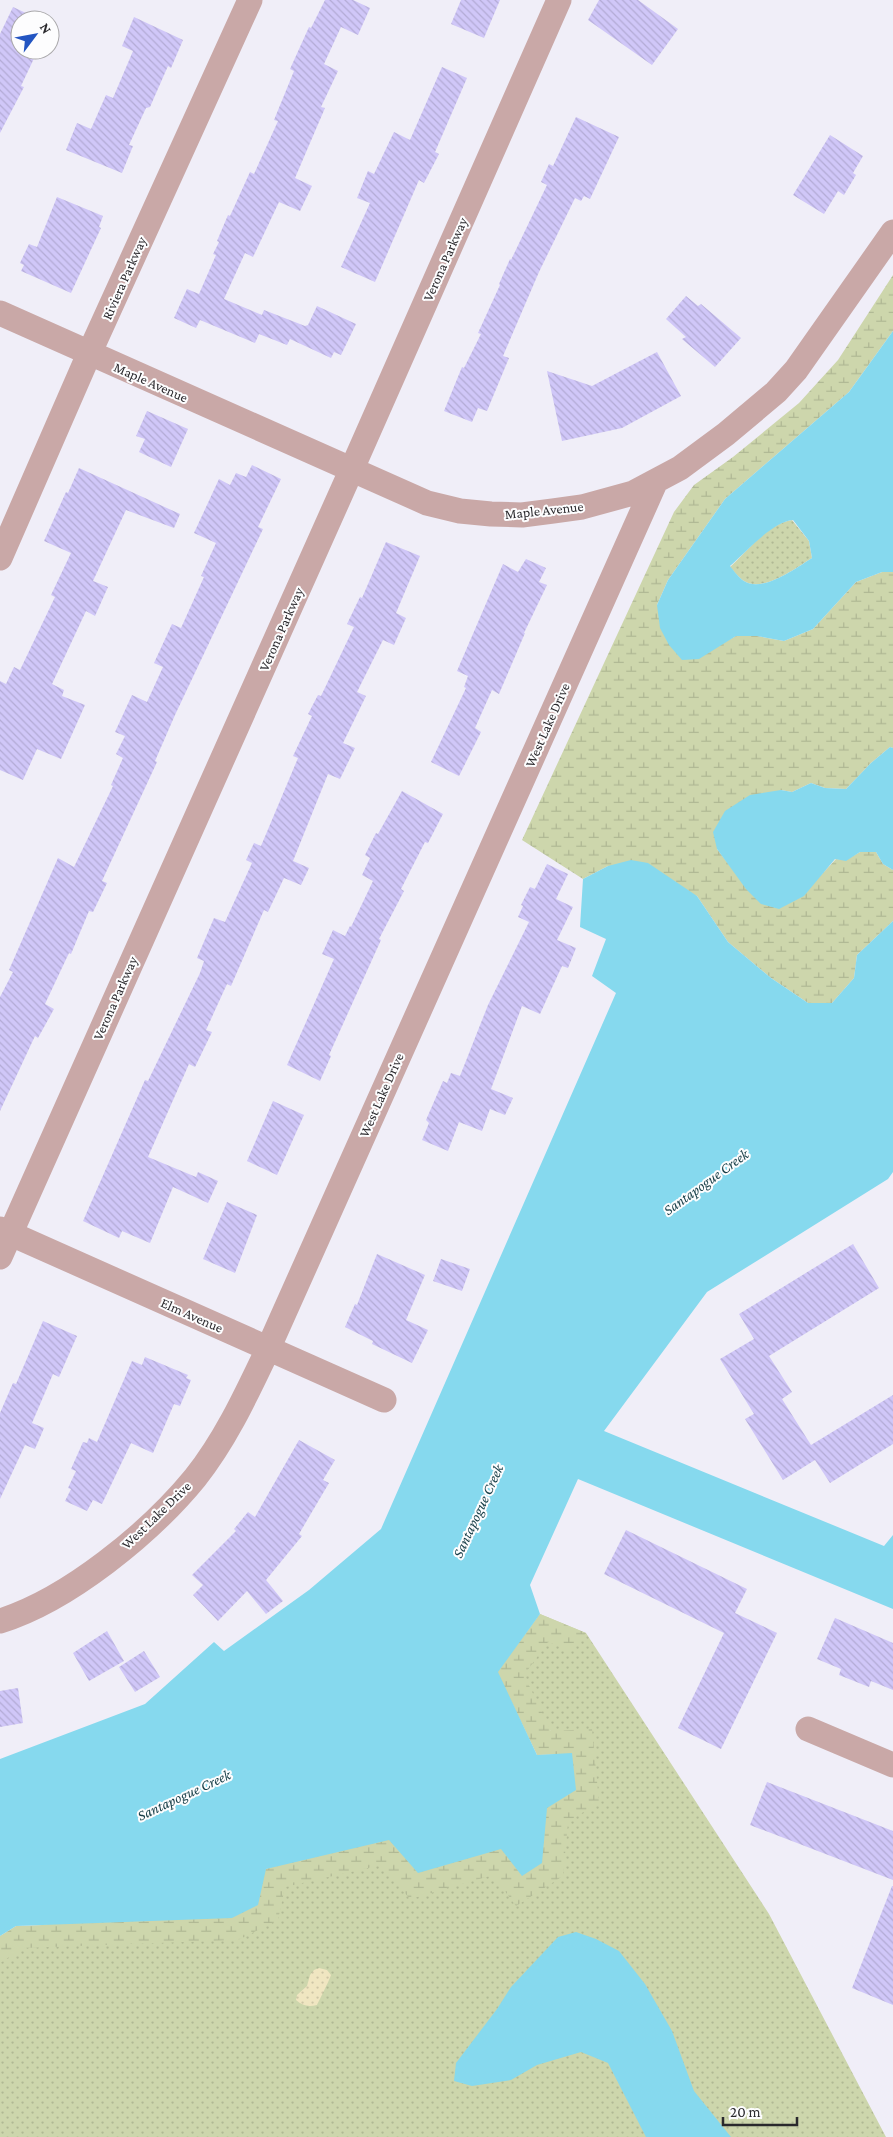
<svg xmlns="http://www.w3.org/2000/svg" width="893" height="2137" font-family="'Crimson Pro',serif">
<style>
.green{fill:url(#green-dots)}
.wetland{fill:url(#wetland-marsh)}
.sand{fill:url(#sand-dots)}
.water{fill:#86d9ee;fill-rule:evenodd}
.building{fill:url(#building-back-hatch)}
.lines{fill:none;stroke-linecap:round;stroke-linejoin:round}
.minor{stroke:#c9a8a7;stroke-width:25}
.labels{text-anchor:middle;stroke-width:4;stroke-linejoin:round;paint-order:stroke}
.street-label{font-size:14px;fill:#2a292d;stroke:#fdfdfe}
.water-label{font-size:15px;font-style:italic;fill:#173e47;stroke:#fdfdfe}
</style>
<defs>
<pattern id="green-dots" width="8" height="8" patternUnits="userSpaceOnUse" patternTransform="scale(1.25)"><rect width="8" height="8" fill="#cdd6ac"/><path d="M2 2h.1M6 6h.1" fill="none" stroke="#b0b894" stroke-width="1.8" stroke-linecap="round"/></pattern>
<pattern id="wetland-marsh" width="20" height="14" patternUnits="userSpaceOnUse" patternTransform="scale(1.25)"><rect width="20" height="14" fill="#cdd6ac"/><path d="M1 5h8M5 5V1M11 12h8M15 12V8" fill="none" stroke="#b0b894"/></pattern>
<pattern id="sand-dots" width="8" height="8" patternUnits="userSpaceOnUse" patternTransform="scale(1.25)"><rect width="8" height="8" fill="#f0e6c1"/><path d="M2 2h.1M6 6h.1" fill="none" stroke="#cec5a6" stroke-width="1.8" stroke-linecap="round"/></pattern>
<pattern id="building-back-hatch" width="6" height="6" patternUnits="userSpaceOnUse" patternTransform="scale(1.25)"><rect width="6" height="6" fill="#d0c7f8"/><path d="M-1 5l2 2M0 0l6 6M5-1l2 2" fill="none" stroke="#b3abd5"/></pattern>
</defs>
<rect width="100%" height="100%" fill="#f0eef8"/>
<path class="green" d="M 792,520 L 809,541 L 812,558 C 796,568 763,593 744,581 C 739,578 734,571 730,567 C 747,551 769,523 792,520 Z
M 540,1614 L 586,1633 L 769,1914 L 886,2137 L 0,2137 L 0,1936 L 266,1869 L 571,1753 L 497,1672 Z"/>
<path class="wetland" d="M 893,275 L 893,331 L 849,392 L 725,499 L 668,580 L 657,605 L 719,645 L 736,636 L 757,636 L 784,641 L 813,629 L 856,582 L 882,572 L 893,572 L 893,748 L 890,747 L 871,763 L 846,789 L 825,788 L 811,783 L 792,792 L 781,790 L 717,849 L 730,866 L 821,875 L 836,859 L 846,860 L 860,852 L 876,852 L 883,864 L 893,870 L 893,921 L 857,955 L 854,978 L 832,1003 L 808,1003 L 771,978 L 728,942 L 697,896 L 608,866 L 583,879 L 522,840 L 674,512 L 694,485 L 733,457 L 799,403 L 838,360 Z
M 540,1614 L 586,1633 L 571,1651 L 548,1642 L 524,1675 L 551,1731 L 592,1729 L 599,1802 L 568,1822 L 563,1876 L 516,1906 L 493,1875 L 410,1899 L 381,1865 L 285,1887 L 278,1920 L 238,1940 L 23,1948 L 0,1963 L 0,1936 L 16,1926 L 232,1918 L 258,1905 L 266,1869 L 389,1840 L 418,1873 L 501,1849 L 522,1875 L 542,1863 L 547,1808 L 575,1790 L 572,1754 L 537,1755 L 497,1672 Z"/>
<path class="sand" d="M 319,1968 L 327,1970 L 331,1975 C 329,1981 320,1999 317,2005 C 308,2007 303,2006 296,2000 L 297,1995 L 307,1986 L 310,1975 L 314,1970 Z"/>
<path class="water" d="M 893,331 L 893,572 L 882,572 L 856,582 L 813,629 L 784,641 L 757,636 L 736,636 L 699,659 L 682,660 L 669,645 L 660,628 L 657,605 L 668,580 L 725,499 L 849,392 ZM 793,520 L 809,541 L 812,558 C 796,568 763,593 744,581 C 739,578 734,571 730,566 C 746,552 772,522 793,520 Z
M 890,747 L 893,748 L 893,870 L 883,864 L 876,852 L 860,852 L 846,861 L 835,859 L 804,896 L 779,909 L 761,904 L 746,889 L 717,849 L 713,832 L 725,811 L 750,795 L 781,790 L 792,792 L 811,783 L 825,788 L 846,789 L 871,763 Z
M 631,860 L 648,863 L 697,896 L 728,942 L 771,978 L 808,1003 L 832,1003 L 854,978 L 857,955 L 893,921 L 893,1172 L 888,1179 L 707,1292 L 604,1431 L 884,1546 L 893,1535 L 893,1609 L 578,1479 L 530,1585 L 540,1614 L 498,1672 L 537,1755 L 572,1753 L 576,1790 L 547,1808 L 542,1863 L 522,1876 L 501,1849 L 418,1873 L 389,1840 L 266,1869 L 258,1905 L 232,1918 L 16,1926 L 0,1936 L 0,1759 L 145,1704 L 214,1642 L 224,1651 L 309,1590 L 381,1529 L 616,993 L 592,976 L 606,939 L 580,927 L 583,879 L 608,866 Z
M 576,1932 L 596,1939 L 619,1951 L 645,1984 L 672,2031 L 694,2091 L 731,2137 L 646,2137 L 608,2063 L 581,2052 L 537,2065 L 511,2080 L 472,2086 L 454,2081 L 456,2063 L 497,2009 L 511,1987 L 558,1937 Z"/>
<path class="building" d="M 325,0 L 353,0 L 370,8 L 358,35 L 341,27 L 324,64 L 338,71 L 321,107 L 325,108 L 295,178 L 312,186 L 300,211 L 279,202 L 253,257 L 245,253 L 224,299 L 262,315 L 264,310 L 305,326 L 308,325 L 317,306 L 356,324 L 341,355 L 334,352 L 331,358 L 290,339 L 287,345 L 259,334 L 255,343 L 200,320 L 196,328 L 174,318 L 187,289 L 199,294 L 216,255 L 213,254 L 219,242 L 217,241 L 228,215 L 230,216 L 250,172 L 254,174 L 278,121 L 274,120 L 294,71 L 290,69 L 309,27 L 311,28 Z
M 461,0 L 500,0 L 484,38 L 451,24 Z
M 599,0 L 638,0 L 678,29 L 652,65 L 588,20 Z
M 13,7 L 41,20 L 20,20 L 20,50 L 38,50 L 21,86 L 24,87 L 0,133 L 0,34 Z
M 134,17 L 183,40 L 171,68 L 168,66 L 150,107 L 146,108 L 129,145 L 133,146 L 122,173 L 66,150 L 77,123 L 91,129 L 106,95 L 113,98 L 133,51 L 122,46 Z
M 442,67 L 467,78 L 435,152 L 439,154 L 424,183 L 419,180 L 375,282 L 341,267 L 370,203 L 357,198 L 368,171 L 374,174 L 394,132 L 410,140 Z
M 576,117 L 619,137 L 590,199 L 584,196 L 581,201 L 575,198 L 539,272 L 503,356 L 509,358 L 487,411 L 478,408 L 472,422 L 444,411 L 462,367 L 464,368 L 481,334 L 478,333 L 500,285 L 499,284 L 510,259 L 511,260 L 547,185 L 541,182 L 549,164 L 553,166 Z
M 830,135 L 863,156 L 853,173 L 856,175 L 844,195 L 838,191 L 824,214 L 793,195 Z
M 57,197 L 103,216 L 99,227 L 101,228 L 71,293 L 21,271 L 24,265 L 20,263 L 29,244 L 37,247 Z
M 686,296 L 698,306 L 701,304 L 741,338 L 715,367 L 682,339 L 686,337 L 666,319 Z
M 657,352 L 681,396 L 622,428 L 562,441 L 547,371 L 592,386 Z
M 147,411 L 188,429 L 171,467 L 139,452 L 145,439 L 136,436 Z
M 252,465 L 281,479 L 258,527 L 263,529 L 175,715 L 155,761 L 157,762 L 102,881 L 107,883 L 93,912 L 89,911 L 71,954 L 69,953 L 45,1004 L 54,1009 L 38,1038 L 35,1036 L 0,1111 L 0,997 L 13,972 L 9,970 L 58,858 L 74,867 L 113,786 L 111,785 L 123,758 L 116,754 L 125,736 L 115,732 L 132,695 L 147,702 L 163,667 L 154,663 L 172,624 L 181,628 L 204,577 L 201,576 L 216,543 L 194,533 L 219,479 L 230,485 L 236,473 L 246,477 Z
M 79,468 L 180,514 L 174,528 L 126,510 L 93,581 L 108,587 L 95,616 L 86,611 L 52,684 L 64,690 L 62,696 L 85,705 L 61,759 L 37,749 L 23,780 L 0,770 L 0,681 L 6,684 L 14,667 L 20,670 L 55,597 L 51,595 L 71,553 L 44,541 L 66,492 L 68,493 Z
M 386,542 L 420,556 L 396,613 L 406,618 L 394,645 L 383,640 L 357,692 L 366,696 L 343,743 L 355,748 L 340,779 L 328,774 L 293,861 L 309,868 L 301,885 L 284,878 L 268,912 L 264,910 L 231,986 L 227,984 L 206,1030 L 212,1032 L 195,1067 L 189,1064 L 148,1157 L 196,1177 L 198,1172 L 218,1181 L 208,1203 L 173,1187 L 150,1243 L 122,1231 L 119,1238 L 83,1221 L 145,1080 L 148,1081 L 200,973 L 204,961 L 197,958 L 214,918 L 225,922 L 252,863 L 246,860 L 254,843 L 261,846 L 298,758 L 293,756 L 312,716 L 308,714 L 318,695 L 321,696 L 354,627 L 347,624 L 360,597 L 362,598 Z
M 526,559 L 546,568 L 539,582 L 547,585 L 524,633 L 525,633 L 499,694 L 492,690 L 475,728 L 481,732 L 459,776 L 431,762 L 466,688 L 464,687 L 468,676 L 457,671 L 503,564 L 518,572 Z
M 402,791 L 443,814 L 428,843 L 425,842 L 401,889 L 404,891 L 379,939 L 381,940 L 329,1055 L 331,1056 L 320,1081 L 287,1065 L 334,959 L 322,954 L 333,930 L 345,936 L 350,926 L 351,927 L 373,881 L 362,875 L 370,858 L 365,855 L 376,833 L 378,834 Z
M 547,864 L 568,874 L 556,899 L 573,907 L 557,940 L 576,948 L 568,968 L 562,966 L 540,1014 L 522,1006 L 491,1089 L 513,1098 L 505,1115 L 490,1109 L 482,1131 L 459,1122 L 448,1151 L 422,1140 L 429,1123 L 426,1120 L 443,1081 L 447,1083 L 451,1073 L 460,1076 L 488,1005 L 529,922 L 518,917 L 523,906 L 521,905 L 530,887 L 535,889 Z
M 273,1101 L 304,1115 L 277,1175 L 247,1161 Z
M 227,1202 L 257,1215 L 235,1273 L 203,1259 Z
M 853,1244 L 879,1288 L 769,1356 L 792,1392 L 782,1399 L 811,1445 L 893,1395 L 893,1444 L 830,1483 L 815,1460 L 783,1480 L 745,1419 L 754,1414 L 720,1359 L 754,1339 L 739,1314 Z
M 377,1254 L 425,1275 L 406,1320 L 428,1330 L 412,1363 L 372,1344 L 373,1341 L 345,1327 L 355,1304 L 357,1305 Z
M 441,1259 L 470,1269 L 462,1291 L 433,1281 Z
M 43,1321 L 77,1336 L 59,1377 L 53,1374 L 32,1423 L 44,1428 L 35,1449 L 25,1445 L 0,1499 L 0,1413 L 13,1383 L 16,1384 Z
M 145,1357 L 188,1375 L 186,1378 L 191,1380 L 180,1406 L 174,1404 L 153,1453 L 131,1443 L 102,1504 L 93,1500 L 87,1511 L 65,1501 L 71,1489 L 68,1488 L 76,1471 L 71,1469 L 83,1442 L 87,1443 L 89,1438 L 97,1442 L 132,1361 L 142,1365 Z
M 299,1440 L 335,1460 L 323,1480 L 329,1483 L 299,1534 L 302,1536 L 266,1580 L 283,1601 L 266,1614 L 247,1591 L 218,1621 L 193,1595 L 203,1585 L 192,1575 L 236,1531 L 234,1529 L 248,1512 L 255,1517 Z
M 626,1530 L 747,1589 L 735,1613 L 777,1633 L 721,1749 L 678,1728 L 724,1633 L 604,1574 Z
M 835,1618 L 893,1643 L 893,1690 L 871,1681 L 869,1687 L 839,1675 L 841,1669 L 817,1659 Z
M 107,1631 L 124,1661 L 89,1681 L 73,1653 Z
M 144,1651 L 160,1677 L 135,1692 L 119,1667 Z
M 18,1688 L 23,1723 L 0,1727 L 0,1691 Z
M 767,1782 L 893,1831 L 893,1880 L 750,1825 Z
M 892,1886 L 893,1886 L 893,2005 L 852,1988 Z"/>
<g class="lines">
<path class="minor" d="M 0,313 L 427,503 L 460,511 L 491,514 L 522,515 L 553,511 L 582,507 L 633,493 L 680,468 L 726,434 L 776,392 L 796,370 L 893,232
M 0,558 L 89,354 L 250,0
M 0,1229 L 384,1400
M 0,1257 L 351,471 L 559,0
M 0,1621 C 68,1600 150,1533 195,1478 C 226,1439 247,1393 268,1349 L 655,483
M 808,1729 L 893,1765"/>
</g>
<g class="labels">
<g class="street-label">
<text transform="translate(445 259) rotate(-66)" y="5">Verona Parkway</text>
<text transform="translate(124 278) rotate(-66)" y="5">Riviera Parkway</text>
<text transform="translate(151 382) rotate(24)" y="5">Maple Avenue</text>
<text transform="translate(544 510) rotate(-6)" y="5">Maple Avenue</text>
<text transform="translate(281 629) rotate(-66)" y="5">Verona Parkway</text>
<text transform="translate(547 725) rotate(-66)" y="5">West Lake Drive</text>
<text transform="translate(115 998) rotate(-66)" y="5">Verona Parkway</text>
<text transform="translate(381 1095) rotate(-66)" y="5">West Lake Drive</text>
<text transform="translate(192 1315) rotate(24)" y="5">Elm Avenue</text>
<text transform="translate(156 1515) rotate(-44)" y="5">West Lake Drive</text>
</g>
<g class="water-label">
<text transform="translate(706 1182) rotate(-36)" y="5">Santapogue Creek</text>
<text transform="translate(478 1511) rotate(-65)" y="5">Santapogue Creek</text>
<text transform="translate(184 1795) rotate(-25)" y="5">Santapogue Creek</text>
</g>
</g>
<g transform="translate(35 35) rotate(58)"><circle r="24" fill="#fdfdfe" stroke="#a9a8aa"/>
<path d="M0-4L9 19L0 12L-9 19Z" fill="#2355c2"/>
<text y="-8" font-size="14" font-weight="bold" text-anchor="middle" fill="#2a292d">N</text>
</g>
<path d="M723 2117v8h74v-8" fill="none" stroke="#2a292d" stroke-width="2.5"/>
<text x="730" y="2117" font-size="15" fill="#2a292d" stroke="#fdfdfe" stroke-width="4" paint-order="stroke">20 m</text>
</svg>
